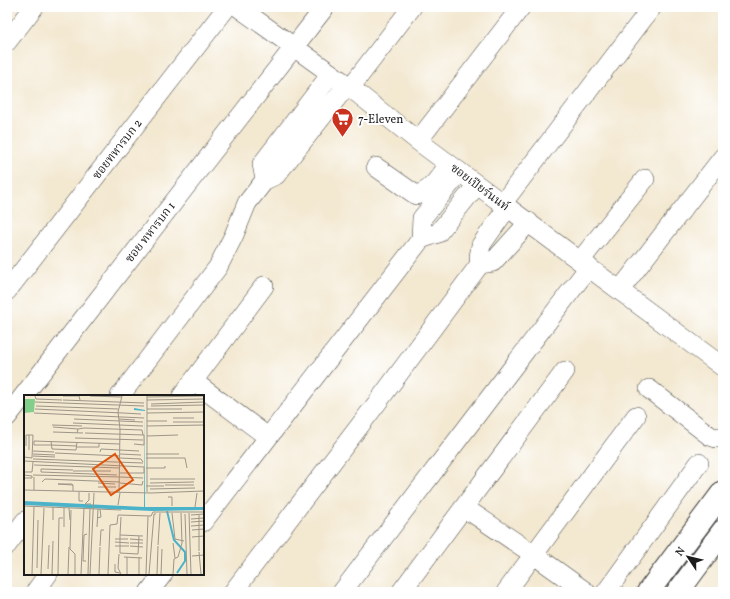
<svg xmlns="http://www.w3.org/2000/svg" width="730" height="599" font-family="Vollkorn,'Noto Serif Thai',serif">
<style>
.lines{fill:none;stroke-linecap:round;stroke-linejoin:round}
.minor-casing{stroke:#3c3b37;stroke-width:20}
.major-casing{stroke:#3c3b37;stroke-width:24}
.minor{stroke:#fff;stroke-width:19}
.major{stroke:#fff;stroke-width:22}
.labels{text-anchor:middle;stroke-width:4;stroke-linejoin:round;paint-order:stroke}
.poi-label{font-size:12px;fill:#1c1c1c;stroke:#fff;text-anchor:start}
.street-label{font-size:12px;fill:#1c1c1c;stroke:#fff}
.inset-river{fill:none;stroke:#4ab3c9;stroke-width:2}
.inset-road{fill:none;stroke:#9d9688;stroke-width:1}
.view{fill:#de560d;fill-opacity:0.15;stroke:#de560d;stroke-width:2}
.inset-edge{fill:none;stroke:#1c1c1c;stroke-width:2}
</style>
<rect width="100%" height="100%" fill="#fff"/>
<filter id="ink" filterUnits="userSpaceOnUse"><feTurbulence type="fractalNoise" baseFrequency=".025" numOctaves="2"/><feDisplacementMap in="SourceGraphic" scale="8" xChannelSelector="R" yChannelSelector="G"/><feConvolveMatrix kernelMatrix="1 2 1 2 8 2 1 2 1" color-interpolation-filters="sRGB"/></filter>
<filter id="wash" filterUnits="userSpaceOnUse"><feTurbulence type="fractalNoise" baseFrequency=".012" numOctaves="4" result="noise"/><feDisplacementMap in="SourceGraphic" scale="16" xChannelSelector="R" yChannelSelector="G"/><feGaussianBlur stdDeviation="0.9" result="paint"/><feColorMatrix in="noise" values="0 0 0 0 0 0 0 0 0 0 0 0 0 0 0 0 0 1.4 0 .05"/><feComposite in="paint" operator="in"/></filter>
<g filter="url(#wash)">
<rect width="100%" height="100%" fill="#f3e8d0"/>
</g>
<g filter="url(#ink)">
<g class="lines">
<defs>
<path id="minor" d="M 238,7 L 347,85 L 418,141 L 723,367
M 7,42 L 34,7
M 350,88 L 412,7
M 418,141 L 521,7
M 376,167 L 416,195 C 431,192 441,175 449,164
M 460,172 L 422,218 L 421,239 L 438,233 L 477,185
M 265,180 L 262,164 L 331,74
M 502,204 L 652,7
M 580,261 L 645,179
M 480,264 L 493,262 L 529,222
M 620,290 L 723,157
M 7,291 L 227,7
M 193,381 L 268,437
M 649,389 L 710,436 L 716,438 L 723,437
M 120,396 L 218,267 L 234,235 L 247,203 L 265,180 L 276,175 L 347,85
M 182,396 L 264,286
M 7,417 L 325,7
M 465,508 L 533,554 L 586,592
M 203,522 L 421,239
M 7,545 L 25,521
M 35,592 L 48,574
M 149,592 L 163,574
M 233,592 L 377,403 L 480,264 L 479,257 L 481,245 L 507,208
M 342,592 L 589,267
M 401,592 L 565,371
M 506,592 L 636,416
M 606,592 L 699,463"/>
<path id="major" d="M 648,592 L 723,492
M 678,592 L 723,531"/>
</defs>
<use href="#minor" class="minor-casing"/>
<use href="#major" class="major-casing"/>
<use href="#minor" class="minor"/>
<use href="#major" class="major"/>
</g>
</g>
<defs>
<symbol id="supermarket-pin" viewBox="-11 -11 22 30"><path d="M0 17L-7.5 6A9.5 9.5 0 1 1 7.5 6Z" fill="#c8321e" stroke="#fff"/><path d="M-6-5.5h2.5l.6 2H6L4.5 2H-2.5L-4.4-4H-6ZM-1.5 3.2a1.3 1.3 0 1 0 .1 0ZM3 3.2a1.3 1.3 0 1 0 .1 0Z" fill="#fff"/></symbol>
</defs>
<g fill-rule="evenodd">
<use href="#supermarket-pin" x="330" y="106" width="25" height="34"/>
</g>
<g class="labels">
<g class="poi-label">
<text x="358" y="123">7-Eleven</text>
</g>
<g class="street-label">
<text transform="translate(117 149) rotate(-52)" y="4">ซอยทหารบก 2</text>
<text transform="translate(480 187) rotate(37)" y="4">ซอยเปียร์นนท์</text>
<text transform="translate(150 232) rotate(-52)" y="4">ซอย ทหารบก 1</text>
</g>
</g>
<g transform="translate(24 395)">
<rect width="180" height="180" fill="#f3e8d0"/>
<path d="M 0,4 L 11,4 L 10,17 L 0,18 Z" fill="#82ce8b"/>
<path d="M 121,1 L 121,112 L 180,112 L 180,115 L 128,116 L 0,110 L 0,106 L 120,112 L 121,16 L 110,15 L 110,13 L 121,15 Z" fill="#4ab3c9"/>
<path class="inset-river" d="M 143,116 L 150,145 L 161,157 L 161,166 L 153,178"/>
<path class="inset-road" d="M 11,1 L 12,4 L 38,5M 39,1 L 55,1 L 56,5M 66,1 L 98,2M 123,2 L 180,1M 39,5 L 120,8M 123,5 L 180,4M 11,7 L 120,11M 127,9 L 180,7M 12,11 L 94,14M 127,11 L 180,10M 11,14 L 99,18M 123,14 L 158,14M 10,18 L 120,23M 99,18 L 117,19M 123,18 L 180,17M 149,23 L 170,23M 50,24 L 119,27M 95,24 L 111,25M 123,26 L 143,26M 149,27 L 180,27M 49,28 L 119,31M 28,30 L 58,31M 123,31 L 180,30M 29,32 L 54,34M 29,37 L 59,38M 53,38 L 54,34 L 60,33 L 118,35 L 119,40M 61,38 L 120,40 L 120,50 L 110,49M 123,41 L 154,40M 51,43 L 119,45M 27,46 L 28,54 L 52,55 L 53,47M 27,50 L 10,50 L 10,46 L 96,49M 27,50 L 53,51M 53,52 L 75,52 L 75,48M 5,55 L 5,40M 9,56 L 30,57M 76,57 L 77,54 L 115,56M 31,58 L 96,61M 9,59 L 31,60M 96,59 L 117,60M 122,59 L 155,59M 9,61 L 31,62M 0,62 L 8,63 L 9,40 L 2,40 L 2,51M 96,63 L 117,64 L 119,67M 122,63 L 161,63 L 163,73M 9,64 L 119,68M 0,66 L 120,72 L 120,78 L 96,78M 10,70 L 96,73M 122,73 L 141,73 L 141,71M 49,75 L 17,74 L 17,77 L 93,80M 49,76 L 87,76M 0,77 L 8,77 L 9,67M 0,80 L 8,81 L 8,83 L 0,83M 9,80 L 96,82M 96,82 L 119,83M 126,84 L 171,84M 18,87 L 21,84 L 96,87M 74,88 L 91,89M 96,88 L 118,90 L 119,86M 126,88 L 170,87M 141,90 L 170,90M 122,91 L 140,91M 74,92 L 92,92M 126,94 L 171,93M 0,95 L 127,98 L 180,96M 10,95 L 10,82M 49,96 L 49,90 L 48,89 L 34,89 L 49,90M 55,97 L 55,106 L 59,106M 95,97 L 96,34 L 94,17 L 98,1M 123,97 L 123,1M 65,98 L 65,105 L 61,109 L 67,109M 144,102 L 148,102 L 148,111M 94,110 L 96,98M 0,111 L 97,115M 171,112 L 173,98M 45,113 L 46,125M 47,115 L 46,154 L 51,159 L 51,179M 148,118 L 151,144 L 160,146M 165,118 L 167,179M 161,119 L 163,179M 167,120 L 180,119M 175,120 L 175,156M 73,123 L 77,122 L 76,114M 167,124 L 180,123M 29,125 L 29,112M 167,127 L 180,126M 167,131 L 180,130M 40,132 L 40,113M 73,132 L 74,114M 168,135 L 180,134M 96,140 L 97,122M 168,142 L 180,141M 91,144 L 104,144M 106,144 L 119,145M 91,147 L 105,148M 106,148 L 119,148M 149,148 L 151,163M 134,150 L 136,118M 76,151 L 77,135 L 80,135M 91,151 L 105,151M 106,151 L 119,152M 175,157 L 177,179M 96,158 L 96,140 L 119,141M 96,158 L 114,159 L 115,141M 95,159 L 94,173 L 97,179M 168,161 L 180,160M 100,162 L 118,163M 62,166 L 59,166 L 60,140 L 63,139M 91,169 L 91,177 L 96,178M 13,173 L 14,125M 24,174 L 25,150M 8,179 L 10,112M 17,179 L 20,113M 28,179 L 29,146M 34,179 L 35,123 L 39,123M 44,179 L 45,152M 57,179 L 60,113M 64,179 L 66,113M 66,179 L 70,98M 75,179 L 76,152M 84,179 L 86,130 L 93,129 L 94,120 L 127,121 L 129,117 L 180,117M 103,179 L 103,162M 115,179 L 115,162M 122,179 L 124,121M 125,179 L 130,119 L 132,119M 133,179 L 134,151M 137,179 L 138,154M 149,179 L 150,164 L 154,162 L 158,148 L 157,118"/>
<path class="view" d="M 91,59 L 109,85 L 87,100 L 69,74 Z"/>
<rect width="180" height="180" class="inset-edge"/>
</g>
<rect width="730" height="599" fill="none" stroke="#fff" stroke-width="24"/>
<g transform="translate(688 557) rotate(305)" stroke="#ffffff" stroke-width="3" paint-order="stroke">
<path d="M0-3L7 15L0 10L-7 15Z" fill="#1c1c1c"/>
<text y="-6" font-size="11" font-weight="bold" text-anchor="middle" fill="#1c1c1c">N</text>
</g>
</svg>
